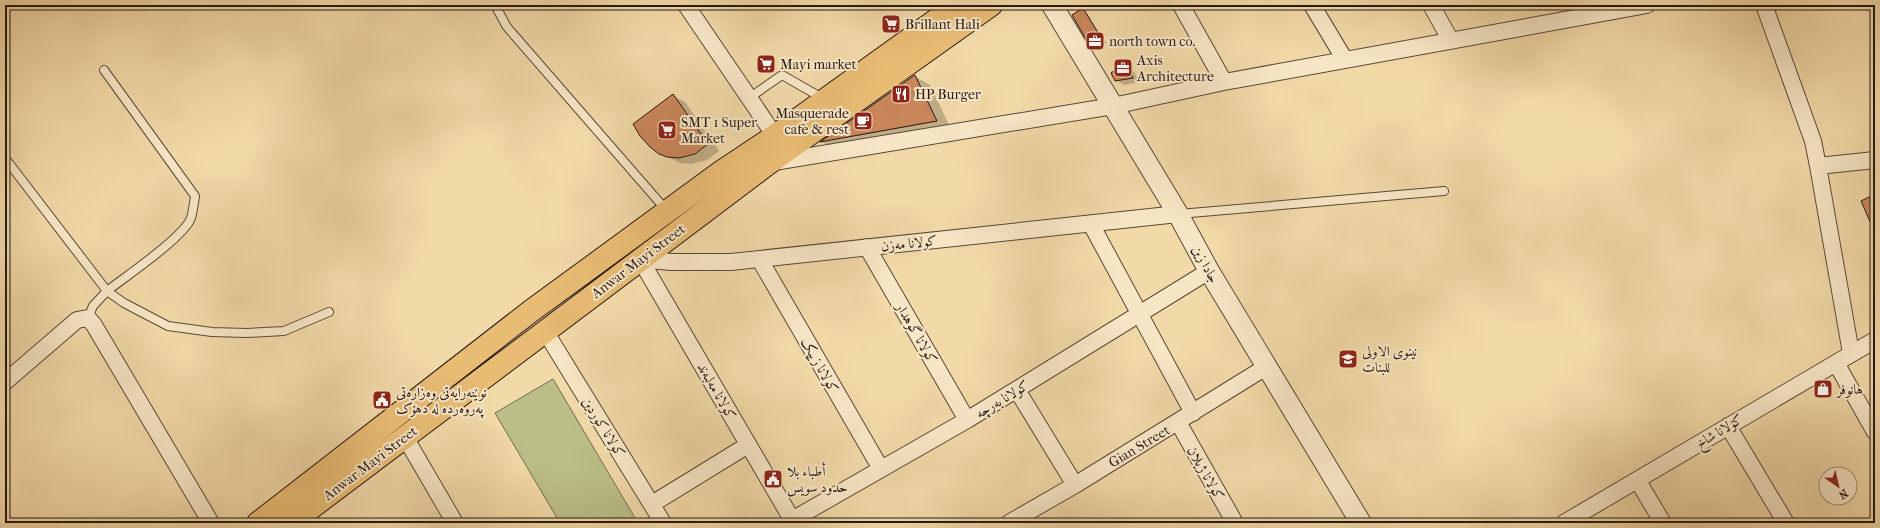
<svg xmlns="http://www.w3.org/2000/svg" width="1880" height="528" font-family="'IM FELL French Canon',Amiri,serif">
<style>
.green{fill:#bbbf87;stroke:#706c4d}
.shadow{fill:#0003}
.building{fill:#c9865a;stroke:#261813}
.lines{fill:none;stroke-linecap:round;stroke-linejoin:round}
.service-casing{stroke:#594838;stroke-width:10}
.minor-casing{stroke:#594838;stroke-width:18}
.tertiary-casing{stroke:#594838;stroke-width:22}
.primary-casing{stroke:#261813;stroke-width:24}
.service{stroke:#f7e6c6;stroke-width:8}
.minor{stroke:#f7e6c6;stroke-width:16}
.tertiary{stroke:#f7e6c6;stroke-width:20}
.primary{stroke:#e9bc74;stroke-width:22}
.labels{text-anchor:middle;stroke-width:4;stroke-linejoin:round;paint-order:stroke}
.poi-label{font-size:14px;fill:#261813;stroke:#f7e6c6;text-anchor:start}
.street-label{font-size:14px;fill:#261813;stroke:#f7e6c6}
</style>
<rect width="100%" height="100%" fill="#f2d9a8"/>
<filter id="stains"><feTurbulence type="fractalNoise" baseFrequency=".005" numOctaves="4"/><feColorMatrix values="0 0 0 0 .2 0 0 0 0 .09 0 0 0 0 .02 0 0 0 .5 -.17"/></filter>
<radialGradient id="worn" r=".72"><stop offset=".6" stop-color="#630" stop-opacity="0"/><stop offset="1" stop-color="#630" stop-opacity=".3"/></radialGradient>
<path class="green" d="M 553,379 L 638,523 L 560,523 L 495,413 Z"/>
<path class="shadow" d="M 1083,10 L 1086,12 L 1106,43 L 1096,49 L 1092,47 Z
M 1125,65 L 1132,69 L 1140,82 L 1124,85 L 1116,80 Z
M 915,76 L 930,85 L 951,129 L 836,150 L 822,142 Z
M 673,96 L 685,102 L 719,151 L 707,160 L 691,164 L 680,163 L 659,153 Z"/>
<path class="building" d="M 1083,8 L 1103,41 L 1091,48 L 1072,15 Z
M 1125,63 L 1133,78 L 1115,81 L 1111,73 Z
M 915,75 L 937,121 L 820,142 Z
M 673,94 L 708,144 L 695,154 L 679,158 L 667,157 L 659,154 L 650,147 L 640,136 L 633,124 Z
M 1875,194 L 1875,233 L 1861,201 Z"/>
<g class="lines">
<defs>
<path id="service" d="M 495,5 L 507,27 L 667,211
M 749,98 L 782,75 L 824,99
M 5,158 L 107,291 C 125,277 184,237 191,218 C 193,211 194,203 195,196 L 104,70
M 1179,214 L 1444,191
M 88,318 L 93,306 L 107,291 L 124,303 L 168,326 L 212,332 L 247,333 L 284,331 L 329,312
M 5,520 L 8,523"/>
<path id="minor" d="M 686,5 L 775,136
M 1181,5 L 1224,82
M 1312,5 L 1345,60
M 1431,5 L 1451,41
M 1764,5 L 1813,141 L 1818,166 L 1875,160
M 774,162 L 1113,106 L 1224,82 L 1647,5
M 1818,166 L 1851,353
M 1091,224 L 1193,413
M 867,247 L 967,420
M 640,259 L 671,262 L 731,262 L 1178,214
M 640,259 L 794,523
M 760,260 L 881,469
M 545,331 L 663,523
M 1836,363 L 1875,432
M 5,382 L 77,320 L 88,318 L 94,325 L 211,523
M 1017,390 L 1075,485
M 1178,422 L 1235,523
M 1728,426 L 1786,523
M 405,437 L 455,523
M 1638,481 L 1663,523
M 652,504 L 748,445
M 792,520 L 967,420 L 1209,271
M 1009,523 L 1075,485 L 1266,367
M 1564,523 L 1875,340"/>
<path id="tertiary" d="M 1052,5 L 1178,214 L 1209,271 L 1361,523"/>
<path id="primary" d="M 258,523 L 531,311 L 721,172 L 769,140 L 957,5
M 291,523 L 769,163 L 991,5"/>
</defs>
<use href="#service" class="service-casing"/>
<use href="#minor" class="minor-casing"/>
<use href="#tertiary" class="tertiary-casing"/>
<use href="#primary" class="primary-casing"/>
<use href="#service" class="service"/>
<use href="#minor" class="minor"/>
<use href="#tertiary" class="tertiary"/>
<use href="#primary" class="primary"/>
</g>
<defs>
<symbol id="supermarket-square" viewBox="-11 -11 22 22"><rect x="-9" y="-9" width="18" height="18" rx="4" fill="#8f2418" stroke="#f7e6c6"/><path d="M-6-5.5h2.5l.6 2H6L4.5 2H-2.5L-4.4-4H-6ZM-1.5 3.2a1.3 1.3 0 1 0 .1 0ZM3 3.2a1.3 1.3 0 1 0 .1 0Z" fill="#fff"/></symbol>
<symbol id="office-square" viewBox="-11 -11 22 22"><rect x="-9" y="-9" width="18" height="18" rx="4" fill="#8f2418" stroke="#f7e6c6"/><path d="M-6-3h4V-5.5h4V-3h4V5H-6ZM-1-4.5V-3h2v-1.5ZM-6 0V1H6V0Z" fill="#fff"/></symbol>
<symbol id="restaurant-square" viewBox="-11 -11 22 22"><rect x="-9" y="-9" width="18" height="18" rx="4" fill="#8f2418" stroke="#f7e6c6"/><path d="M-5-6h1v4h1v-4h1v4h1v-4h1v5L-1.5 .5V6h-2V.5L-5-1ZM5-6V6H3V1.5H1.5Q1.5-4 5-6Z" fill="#fff"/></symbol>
<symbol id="cafe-square" viewBox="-11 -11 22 22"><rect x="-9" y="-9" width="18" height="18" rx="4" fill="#8f2418" stroke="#f7e6c6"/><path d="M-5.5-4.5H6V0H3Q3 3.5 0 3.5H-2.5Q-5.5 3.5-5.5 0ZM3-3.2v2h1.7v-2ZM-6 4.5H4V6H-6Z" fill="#fff"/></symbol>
<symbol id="school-square" viewBox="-11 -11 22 22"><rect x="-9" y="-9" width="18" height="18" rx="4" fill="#8f2418" stroke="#f7e6c6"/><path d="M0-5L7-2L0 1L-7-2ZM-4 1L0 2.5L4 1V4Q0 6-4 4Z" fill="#fff"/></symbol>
<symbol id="shop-square" viewBox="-11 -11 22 22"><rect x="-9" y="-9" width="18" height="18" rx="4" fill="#8f2418" stroke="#f7e6c6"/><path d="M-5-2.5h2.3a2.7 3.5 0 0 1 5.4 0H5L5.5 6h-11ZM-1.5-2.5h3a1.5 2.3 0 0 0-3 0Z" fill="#fff"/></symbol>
<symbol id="civic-square" viewBox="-11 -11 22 22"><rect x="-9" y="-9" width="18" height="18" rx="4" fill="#8f2418" stroke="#f7e6c6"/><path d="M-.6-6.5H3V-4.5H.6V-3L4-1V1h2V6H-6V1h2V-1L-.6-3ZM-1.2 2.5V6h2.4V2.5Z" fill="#fff"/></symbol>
</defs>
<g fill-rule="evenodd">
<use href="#supermarket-square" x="880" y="13" width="22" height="22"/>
<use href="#office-square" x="1084" y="30" width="22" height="22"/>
<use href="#supermarket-square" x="755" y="53" width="22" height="22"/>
<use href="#office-square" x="1112" y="57" width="22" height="22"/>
<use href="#restaurant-square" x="890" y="83" width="22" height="22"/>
<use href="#cafe-square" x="852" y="110" width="22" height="22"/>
<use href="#supermarket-square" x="656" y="119" width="22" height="22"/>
<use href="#school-square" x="1337" y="348" width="22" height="22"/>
<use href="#shop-square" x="1812" y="378" width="22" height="22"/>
<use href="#civic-square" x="371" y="389" width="22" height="22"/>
<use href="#civic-square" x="762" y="468" width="22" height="22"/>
</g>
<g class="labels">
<g class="poi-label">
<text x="905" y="29">Brillant Hali</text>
<text x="1109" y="46">north town co.</text>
<text x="1137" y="65">Axis<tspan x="1137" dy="16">Architecture</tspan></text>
<text x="780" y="69">Mayi market</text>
<text x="915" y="99">HP Burger</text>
<text x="849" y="118" text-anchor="end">Masquerade<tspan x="849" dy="16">cafe &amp; rest</tspan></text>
<text x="681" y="127">SMT 1 Super<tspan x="681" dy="16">Market</tspan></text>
<text x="1362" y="356">نينوى الاولى<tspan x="1362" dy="16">للبنات</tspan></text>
<text x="1837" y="394">هانوفر</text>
<text x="396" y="397">نوێنەرایەتی وەزارەتی<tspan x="396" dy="16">پەروەردە لە دهۆک</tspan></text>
<text x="787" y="476">أطباء بلا<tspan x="787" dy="16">حدود سويس</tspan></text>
</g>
<g class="street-label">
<text transform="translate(909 243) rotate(-6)" y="5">کولانا مەزن</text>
<text transform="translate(638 261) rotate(-37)" y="5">Anwar Mayi Street</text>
<text transform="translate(1206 264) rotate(61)" y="5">جادا زین</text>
<text transform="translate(917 333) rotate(60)" y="5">کولانا گوهدار</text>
<text transform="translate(820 365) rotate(60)" y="5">کولانا زیپک</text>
<text transform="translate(717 391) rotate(60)" y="5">کولانا مەلبەند</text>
<text transform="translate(1002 399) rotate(-31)" y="5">کولانا بەرچە</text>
<text transform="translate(604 427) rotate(58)" y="5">کولانا کوردین</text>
<text transform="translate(1719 431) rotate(-31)" y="5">کۆلانا شاخ</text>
<text transform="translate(1139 446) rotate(-31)" y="5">Gian Street</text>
<text transform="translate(370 463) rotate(-37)" y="5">Anwar Mayi Street</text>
<text transform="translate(1206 473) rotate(60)" y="5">کولانا ژیلان</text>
</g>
</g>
<rect width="1880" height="528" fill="none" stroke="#f2d9a8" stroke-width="20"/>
<rect x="6" y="6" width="1868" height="516" fill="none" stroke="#261813" stroke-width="2"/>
<rect x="10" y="10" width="1860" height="508" fill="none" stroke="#261813"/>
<g transform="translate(1838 486) rotate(146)"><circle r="19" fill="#f7e6c6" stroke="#a3947e"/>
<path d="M0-3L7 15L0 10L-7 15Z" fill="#8f2418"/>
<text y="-6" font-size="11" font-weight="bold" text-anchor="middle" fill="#261813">N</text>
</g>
<rect width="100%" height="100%" filter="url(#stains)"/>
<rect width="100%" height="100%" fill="url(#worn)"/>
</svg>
